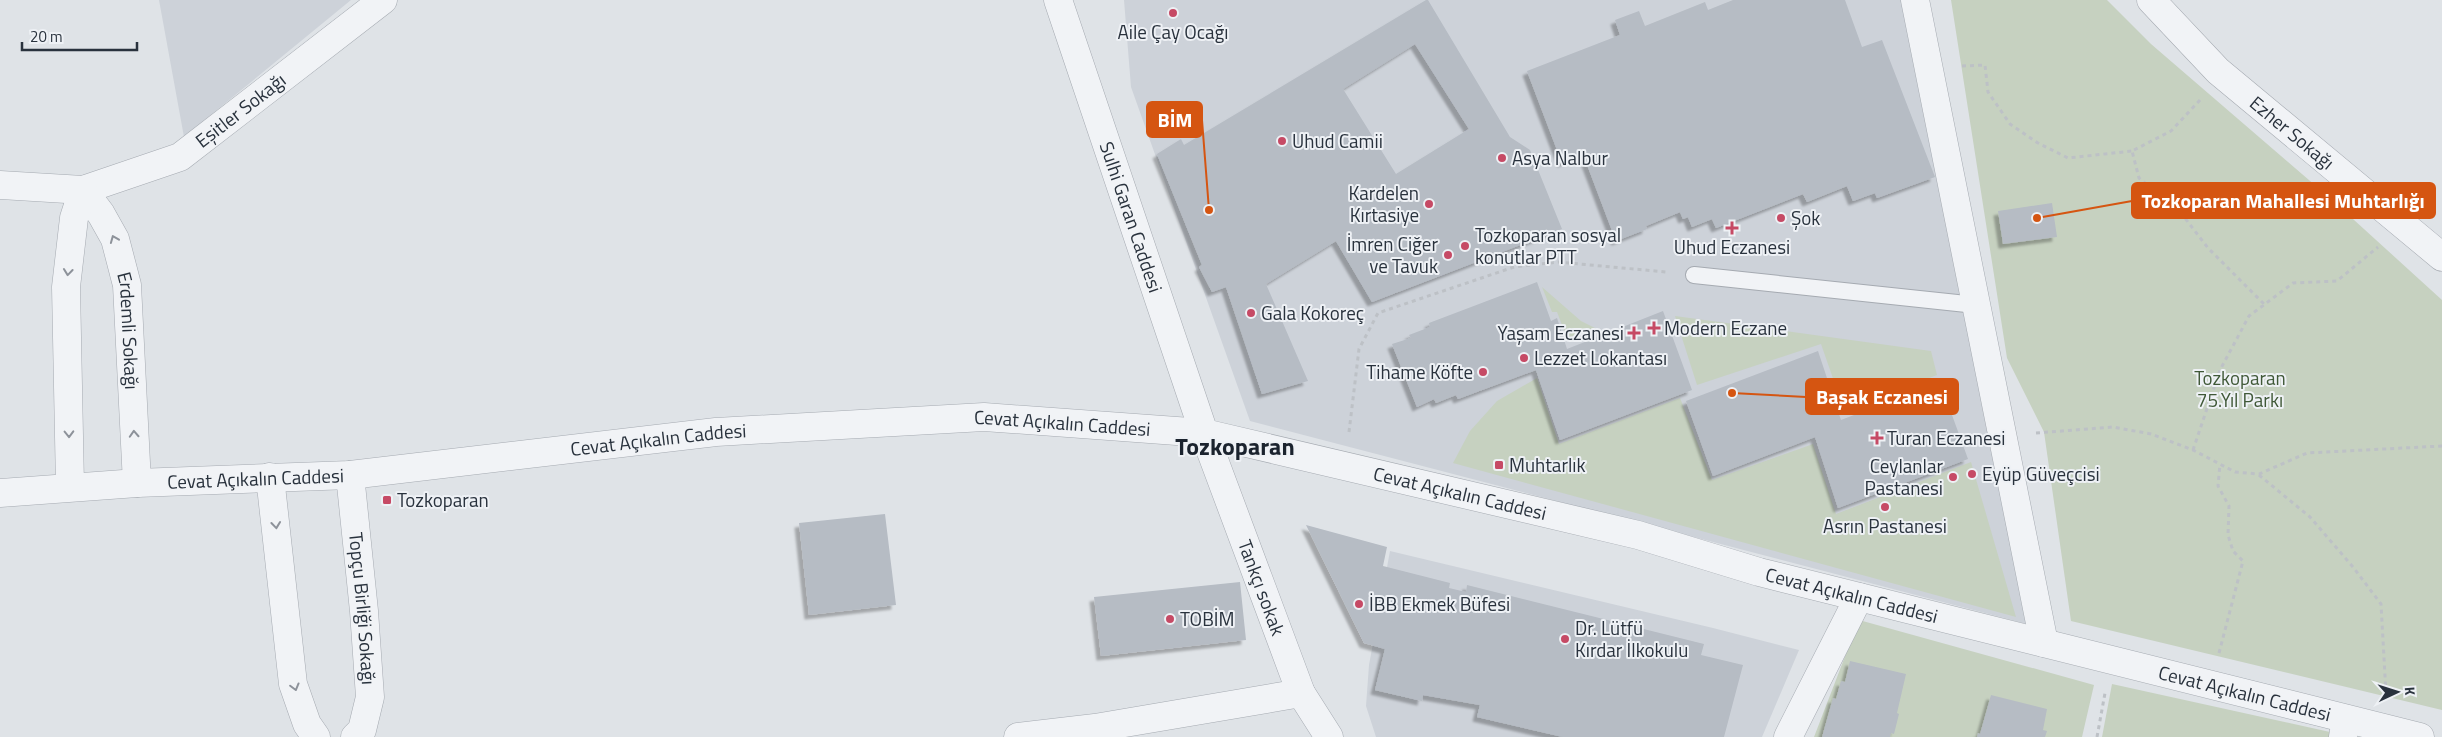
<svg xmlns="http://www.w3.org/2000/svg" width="2442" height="737" font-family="'Titillium Web',sans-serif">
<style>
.built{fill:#cdd2d9}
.green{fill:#c6d1c0}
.building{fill:#b6bcc4;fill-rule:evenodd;filter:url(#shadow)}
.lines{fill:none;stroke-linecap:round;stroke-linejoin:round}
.service-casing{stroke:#a5aab1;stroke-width:18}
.minor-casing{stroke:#a5aab1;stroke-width:29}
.tertiary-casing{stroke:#a5aab1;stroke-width:29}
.path{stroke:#bdc1c6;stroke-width:3;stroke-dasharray:4 4;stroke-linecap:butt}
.service{stroke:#f1f3f6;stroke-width:16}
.minor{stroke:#f1f3f6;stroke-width:28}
.tertiary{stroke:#f1f3f6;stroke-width:28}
.oneway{stroke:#8d929a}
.poi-dot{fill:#c64a65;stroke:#eef1f5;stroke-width:2}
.labels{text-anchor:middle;stroke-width:4;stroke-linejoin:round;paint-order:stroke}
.poi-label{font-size:19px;fill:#29323d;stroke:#eef1f5;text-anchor:start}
.street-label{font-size:19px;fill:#29323d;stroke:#eef1f5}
.park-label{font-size:19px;fill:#3f5837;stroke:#eef1f5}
.district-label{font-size:24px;font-weight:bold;fill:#1b232e;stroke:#eef1f5}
.leader{fill:none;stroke:#d55511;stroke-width:2}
.callout-dot{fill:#d55511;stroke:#eef1f5;stroke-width:2}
.callout{fill:#d55511;stroke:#d55511;stroke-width:2}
.callout-label{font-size:20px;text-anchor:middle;font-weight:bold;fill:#fff}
</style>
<defs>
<filter id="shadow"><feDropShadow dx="-4.5" dy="4.5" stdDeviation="1" flood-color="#0004"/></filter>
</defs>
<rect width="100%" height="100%" fill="#dfe3e7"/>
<path class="built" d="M 159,0 L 351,0 L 184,137 Z
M 1124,0 L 1903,0 L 2027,624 L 1250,421 L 1131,87 Z
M 1390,551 L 1713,628 L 1799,650 L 1762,737 L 1376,737 L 1366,706 L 1369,665 Z"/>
<path class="green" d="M 1951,0 L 2107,0 L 2151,44 L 2331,199 L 2442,300 L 2442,710 L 2071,621 L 2044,432 L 2007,358 Z
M 1542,287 L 1581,321 L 1597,329 L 1567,338 L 1557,312 L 1552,312 Z
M 1675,316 L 1931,351 L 1937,375 L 1844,410 L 1821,344 L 1697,385 Z
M 1537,378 L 1559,444 L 1680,398 L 1712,480 L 1813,444 L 1836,514 L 1971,462 L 2016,617 L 1453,463 L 1470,431 L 1497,401 Z
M 1859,620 L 2094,685 L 2082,737 L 1814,737 Z
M 2112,684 L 2330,732 L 2329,737 L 2102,737 Z"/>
<path class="building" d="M 1426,0 L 1428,0 L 1510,137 L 1530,150 L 1562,229 L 1372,302 L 1336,241 L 1266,284 L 1308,381 L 1262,394 L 1226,287 L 1212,292 L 1199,267 L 1202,265 L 1157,154 L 1181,139 L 1184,145 ZM 1415,44 L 1469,129 L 1396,174 L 1343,89 Z
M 1733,0 L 1845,0 L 1862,47 L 1882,40 L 1935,177 L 1877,198 L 1875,193 L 1853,201 L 1847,186 L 1807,202 L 1803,194 L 1716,228 L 1712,219 L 1692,227 L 1688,217 L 1683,219 L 1680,212 L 1646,226 L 1647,229 L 1616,241 L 1583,154 L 1562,163 L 1527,71 L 1620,35 L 1615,20 L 1639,11 L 1645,26 L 1705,2 L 1708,10 Z
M 2052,203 L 2057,237 L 2003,244 L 1998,211 Z
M 1537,282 L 1551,321 L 1557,318 L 1567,349 L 1663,311 L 1692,390 L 1560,440 L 1536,370 L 1458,399 L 1456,395 L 1436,403 L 1434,399 L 1417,407 L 1392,344 L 1411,338 L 1409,335 L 1430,327 L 1429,323 Z
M 1818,351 L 1841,420 L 1940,382 L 1968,459 L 1838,508 L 1815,437 L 1713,476 L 1686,401 Z
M 885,514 L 896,605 L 809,615 L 799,523 Z
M 1306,525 L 1387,547 L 1383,566 L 1450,583 L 1449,588 L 1466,592 L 1467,585 L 1704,644 L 1701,655 L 1743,665 L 1724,737 L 1563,737 L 1477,717 L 1480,705 L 1423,695 L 1422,701 L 1375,690 L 1385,649 L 1364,643 Z
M 1240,582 L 1246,640 L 1101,656 L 1094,597 Z
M 1850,661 L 1906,674 L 1897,713 L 1899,714 L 1894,734 L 1891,733 L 1890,737 L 1822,737 L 1833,698 L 1836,699 L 1841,681 L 1845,682 Z
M 1991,695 L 2047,709 L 2043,730 L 2047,731 L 2045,737 L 1977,737 L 1978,733 L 1980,734 Z"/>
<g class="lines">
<defs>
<path id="service" d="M 1694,275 L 1976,305"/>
<g id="minor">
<path d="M 1915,0 L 2044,643"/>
<path id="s1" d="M 2151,0 L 2218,71 L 2442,257"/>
<path id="s2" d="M 0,185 L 83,190 L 180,157 L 383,0"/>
<path id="s3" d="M 83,190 L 101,214 L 115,239 L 127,285 L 137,483"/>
<path id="s4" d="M 1204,433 L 1301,693 L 1329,737"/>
<path id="s5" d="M 350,475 L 364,611 L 370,697 L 362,730 L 355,737"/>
<path d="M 270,477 L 293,684 L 307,724 L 316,737"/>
<path d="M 70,486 L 66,287 L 74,218 L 83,190"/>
<path d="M 1018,737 L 1095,728 L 1301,693"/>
<path d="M 1788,737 L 1859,597"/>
<path d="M 2343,737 L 2346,719"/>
</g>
<g id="tertiary">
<path id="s6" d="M 1058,0 L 1204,433"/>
<path id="s7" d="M 0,493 L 137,483 L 350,475 L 716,432 L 984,417 L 1204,433 L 1638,535 L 1759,572 L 2420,737"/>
</g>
</defs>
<use href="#service" class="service-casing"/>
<use href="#minor" class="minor-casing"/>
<use href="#tertiary" class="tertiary-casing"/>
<path class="path" d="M 1962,66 L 1985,65 L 1988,92 L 2010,124 L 2038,143 L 2068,158 L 2132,151
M 2200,100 L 2171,131 L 2132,151 L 2139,178 L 2181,213 L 2208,248 L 2264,304
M 1349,432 L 1359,349 L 1378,313 L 1514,267 L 1558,262 L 1666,272
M 2036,433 L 2113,427 L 2151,434 L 2193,450 L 2235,472 L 2259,474 L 2307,453 L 2442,446
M 2193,450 L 2220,370 L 2249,316 L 2293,283 L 2337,281 L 2378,247
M 2259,475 L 2310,517 L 2353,567 L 2381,604 L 2386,694
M 2219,653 L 2243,561 L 2233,551 L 2228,535 L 2229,506 L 2218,486 L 2220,464
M 2097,737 L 2105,693"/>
<use href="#service" class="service"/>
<use href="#minor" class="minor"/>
<use href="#tertiary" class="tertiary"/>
</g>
<defs><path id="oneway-chevron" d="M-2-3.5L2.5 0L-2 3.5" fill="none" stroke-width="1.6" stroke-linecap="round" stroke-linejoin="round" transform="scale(1.25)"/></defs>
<g class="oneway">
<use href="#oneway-chevron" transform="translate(114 239) rotate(-112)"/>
<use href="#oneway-chevron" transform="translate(68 272) rotate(96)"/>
<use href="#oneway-chevron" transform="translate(69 434) rotate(89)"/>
<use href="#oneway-chevron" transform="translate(134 434) rotate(-93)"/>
<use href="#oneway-chevron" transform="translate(276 525) rotate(84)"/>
<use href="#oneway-chevron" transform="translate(295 687) rotate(75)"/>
</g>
<g class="poi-dot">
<circle cx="1173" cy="13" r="5"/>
<circle cx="1282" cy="141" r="5"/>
<circle cx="1502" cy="158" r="5"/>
<circle cx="1429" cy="204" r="5"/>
<circle cx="1781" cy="218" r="5"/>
<path d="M1729.5 220.5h5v5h5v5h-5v5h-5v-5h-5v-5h5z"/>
<circle cx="1465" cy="246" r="5"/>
<circle cx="1448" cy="255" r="5"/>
<circle cx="1251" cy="313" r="5"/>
<path d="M1651.5 320.5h5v5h5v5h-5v5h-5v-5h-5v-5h5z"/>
<path d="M1631.5 325.5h5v5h5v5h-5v5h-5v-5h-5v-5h5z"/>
<circle cx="1524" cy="358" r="5"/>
<circle cx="1483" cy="372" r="5"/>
<path d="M1874.5 430.5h5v5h5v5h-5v5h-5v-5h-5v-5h5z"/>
<rect x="1494" y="460" width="10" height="10" rx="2.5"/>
<circle cx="1972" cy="474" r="5"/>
<circle cx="1953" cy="477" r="5"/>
<rect x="382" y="495" width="10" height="10" rx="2.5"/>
<circle cx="1885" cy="507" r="5"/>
<circle cx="1359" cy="604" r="5"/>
<circle cx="1170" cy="619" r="5"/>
<circle cx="1565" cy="639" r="5"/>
</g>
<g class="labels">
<g class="poi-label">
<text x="1173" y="39" text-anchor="middle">Aile Çay Ocağı</text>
<text x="1292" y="148">Uhud Camii</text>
<text x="1512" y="165">Asya Nalbur</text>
<text x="1419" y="200" text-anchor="end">Kardelen<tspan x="1419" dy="22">Kırtasiye</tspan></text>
<text x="1791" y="225">Şok</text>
<text x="1475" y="242">Tozkoparan sosyal<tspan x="1475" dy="22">konutlar PTT</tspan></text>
<text x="1438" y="251" text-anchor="end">İmren Ciğer<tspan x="1438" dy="22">ve Tavuk</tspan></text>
<text x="1732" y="254" text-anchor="middle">Uhud Eczanesi</text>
<text x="1261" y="320">Gala Kokoreç</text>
<text x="1664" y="335">Modern Eczane</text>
<text x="1624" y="340" text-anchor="end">Yaşam Eczanesi</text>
<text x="1534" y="365">Lezzet Lokantası</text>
<text x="1473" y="379" text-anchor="end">Tihame Köfte</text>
<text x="1887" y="445">Turan Eczanesi</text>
<text x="1509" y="472">Muhtarlık</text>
<text x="1943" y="473" text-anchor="end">Ceylanlar<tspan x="1943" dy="22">Pastanesi</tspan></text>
<text x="1982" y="481">Eyüp Güveçcisi</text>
<text x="397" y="507">Tozkoparan</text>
<text x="1885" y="533" text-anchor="middle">Asrın Pastanesi</text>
<text x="1369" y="611">İBB Ekmek Büfesi</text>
<text x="1180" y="626">TOBİM</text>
<text x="1575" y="635">Dr. Lütfü<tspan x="1575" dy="22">Kırdar İlkokulu</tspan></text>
</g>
<g class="street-label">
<text dy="7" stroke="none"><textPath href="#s2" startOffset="262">Eşitler Sokağı</textPath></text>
<text dy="7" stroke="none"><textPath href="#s1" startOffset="194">Ezher Sokağı</textPath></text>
<text dy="7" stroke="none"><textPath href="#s6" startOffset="229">Sulhi Garan Caddesi</textPath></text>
<text dy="7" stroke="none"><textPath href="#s3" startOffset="152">Erdemli Sokağı</textPath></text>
<text dy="7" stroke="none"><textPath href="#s7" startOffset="1066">Cevat Açıkalın Caddesi</textPath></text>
<text dy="7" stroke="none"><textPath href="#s7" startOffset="661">Cevat Açıkalın Caddesi</textPath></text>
<text dy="7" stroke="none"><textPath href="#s7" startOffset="256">Cevat Açıkalın Caddesi</textPath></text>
<text dy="7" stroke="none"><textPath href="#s7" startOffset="1471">Cevat Açıkalın Caddesi</textPath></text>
<text dy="7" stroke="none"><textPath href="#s4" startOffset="165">Tankçı sokak</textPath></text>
<text dy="7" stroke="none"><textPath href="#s7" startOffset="1876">Cevat Açıkalın Caddesi</textPath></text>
<text dy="7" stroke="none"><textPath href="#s5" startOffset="134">Topçu Birliği Sokağı</textPath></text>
<text dy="7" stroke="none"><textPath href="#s7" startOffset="2281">Cevat Açıkalın Caddesi</textPath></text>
</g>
<g class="park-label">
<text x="2240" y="385">Tozkoparan<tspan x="2240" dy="22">75.Yıl Parkı</tspan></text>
</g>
<g class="district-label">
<text x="1235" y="455">Tozkoparan</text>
</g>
</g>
<path class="leader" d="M1209 210L1202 120M2037 218L2132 201M1732 393L1806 397"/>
<g class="callout-dot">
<circle cx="1209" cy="210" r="5"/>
<circle cx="2037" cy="218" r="5"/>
<circle cx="1732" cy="393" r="5"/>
</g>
<g class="callout">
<rect x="1147" y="102" width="55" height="35" rx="5"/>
<rect x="2132" y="183" width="303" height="35" rx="5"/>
<rect x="1806" y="379" width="152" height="35" rx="5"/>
</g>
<g class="callout-label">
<text x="1175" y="127">BİM</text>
<text x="2283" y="208">Tozkoparan Mahallesi Muhtarlığı</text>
<text x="1882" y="404">Başak Eczanesi</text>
</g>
<g transform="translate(2397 692) rotate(86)" stroke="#eef1f5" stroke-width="4" paint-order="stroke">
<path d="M0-4L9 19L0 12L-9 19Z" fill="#29323d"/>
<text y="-8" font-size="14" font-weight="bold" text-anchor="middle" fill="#29323d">K</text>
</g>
<path d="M22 42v8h115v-8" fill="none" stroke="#29323d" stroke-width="2.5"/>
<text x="30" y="42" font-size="15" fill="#29323d" stroke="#eef1f5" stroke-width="4" paint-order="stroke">20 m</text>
</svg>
